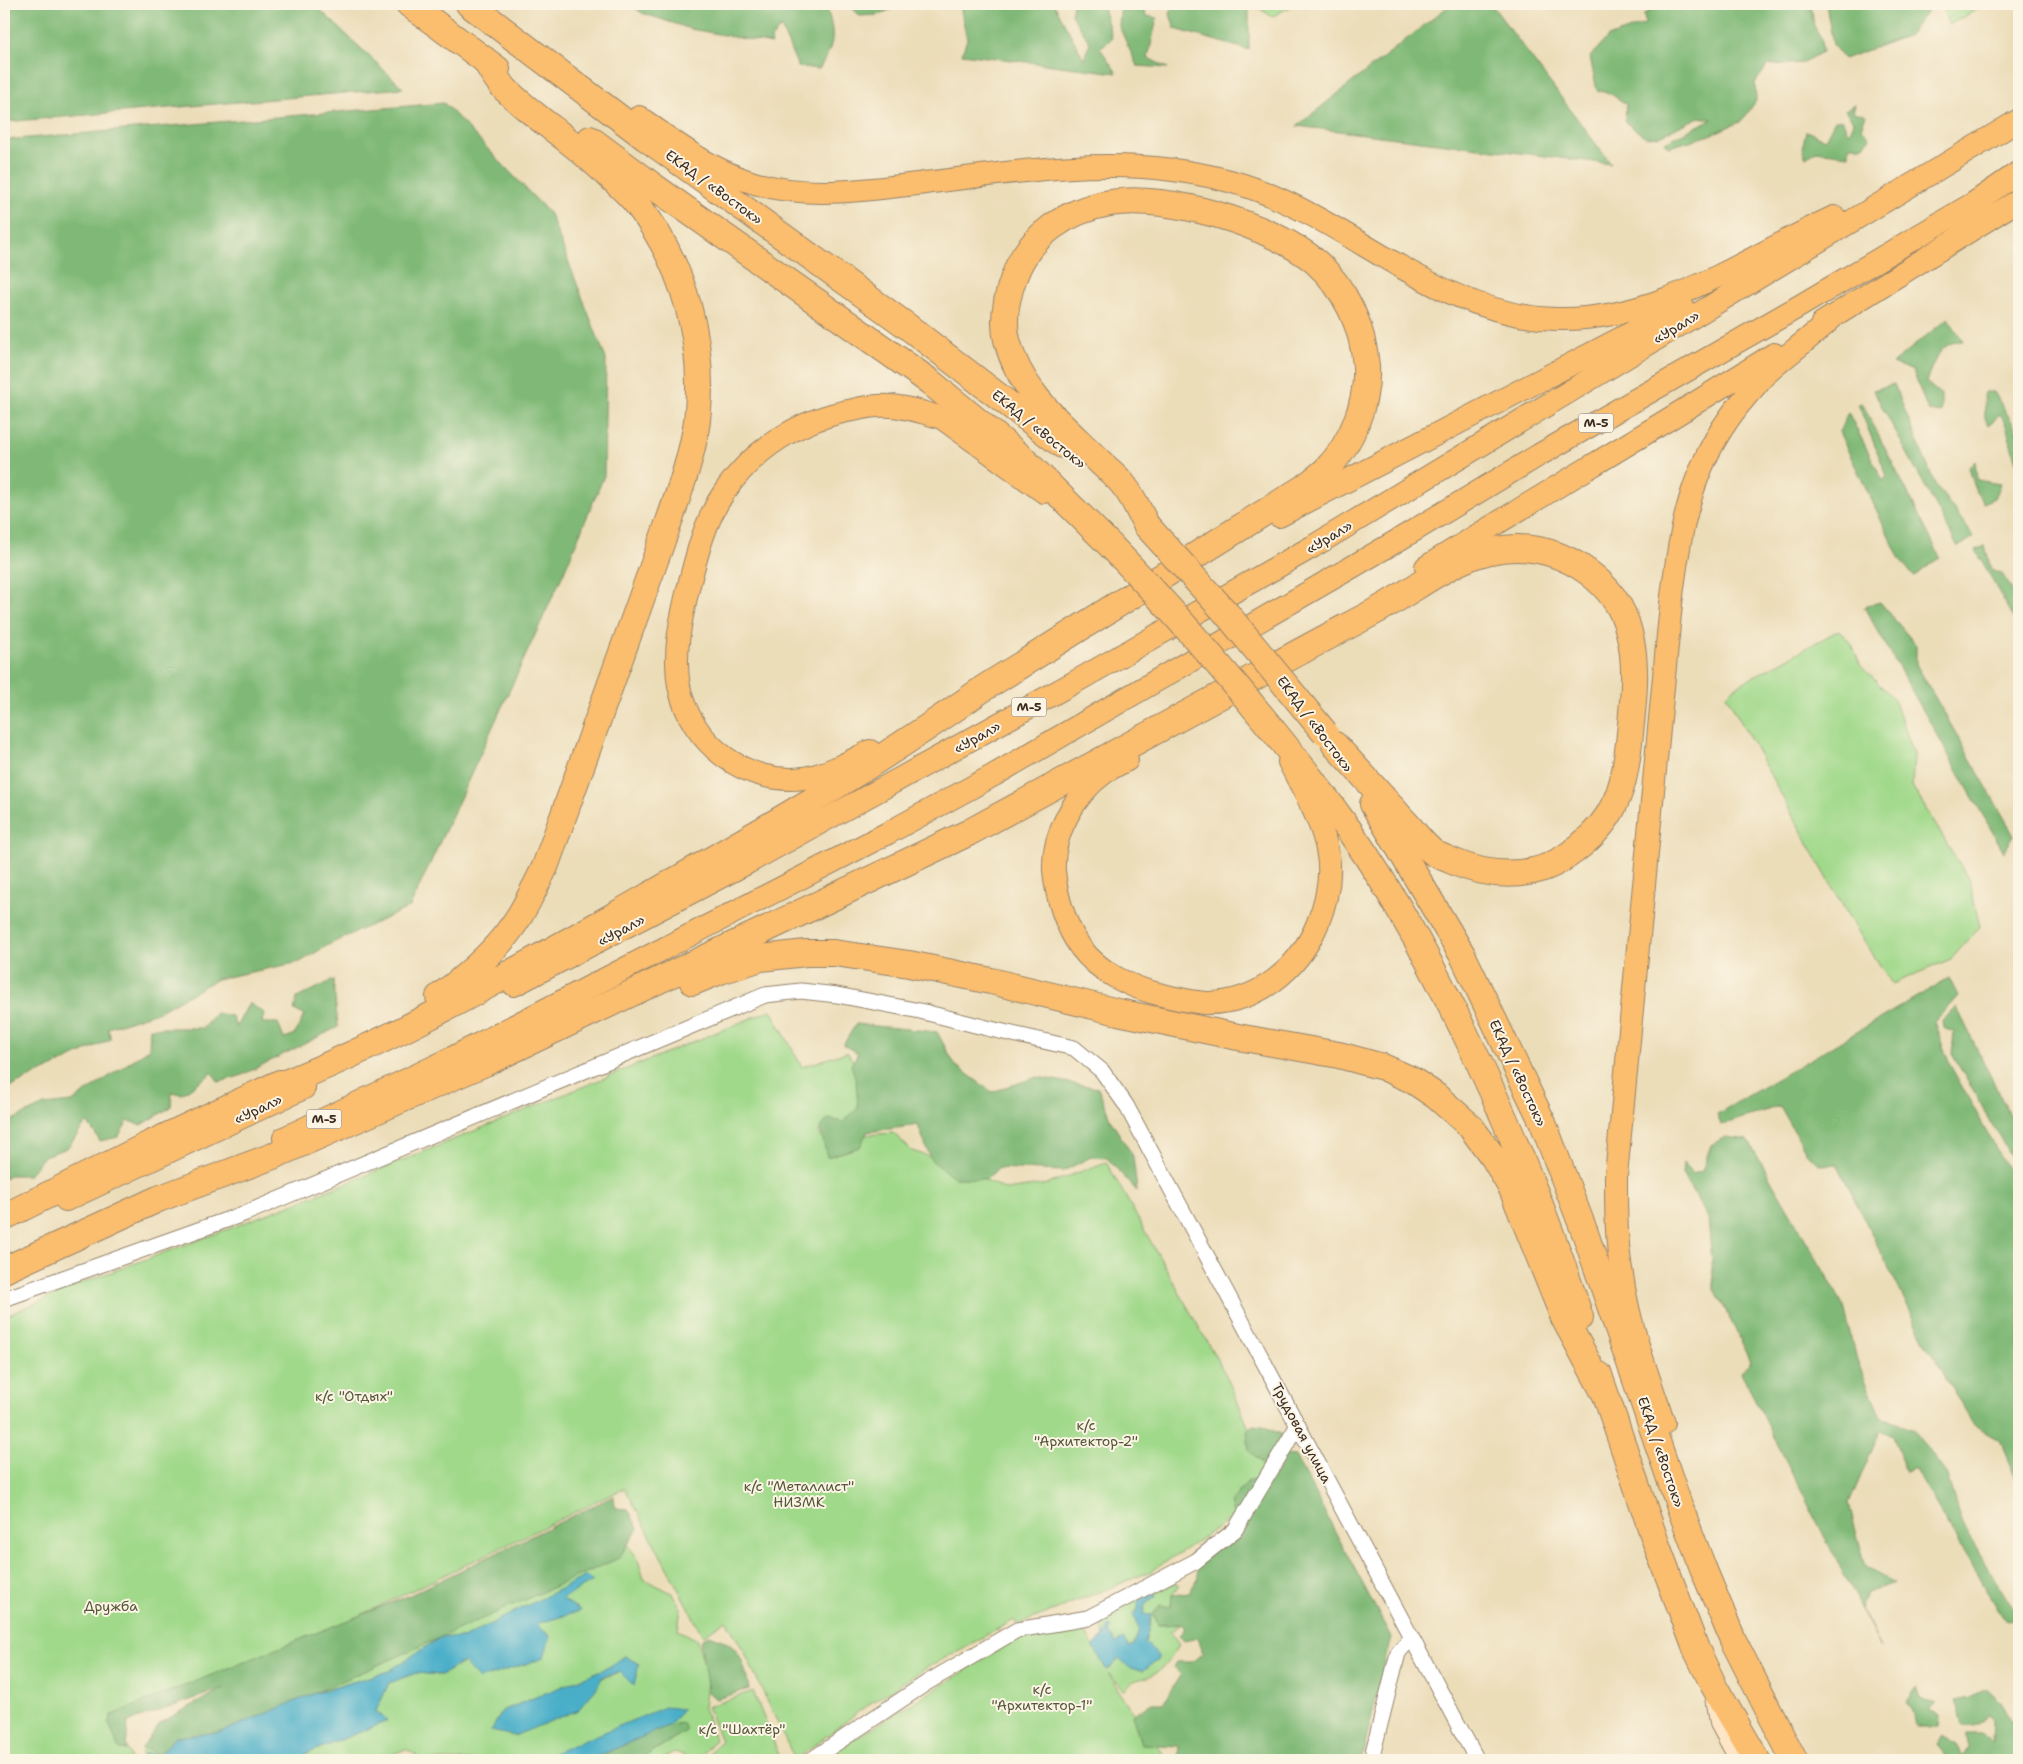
<svg xmlns="http://www.w3.org/2000/svg" width="2023" height="1764" font-family="'Shantell Sans',sans-serif">
<style>
.green{fill:#a1d98b;stroke:#6e8254;fill-rule:evenodd}
.forest{fill:#80b977;stroke:#5e724a}
.water{fill:#4aafc9;stroke:#426c74}
.lines{fill:none;stroke-linecap:round;stroke-linejoin:round}
.street-casing{stroke:#94846c;stroke-width:17}
.secondary-casing{stroke:#94846c;stroke-width:22}
.primary-casing{stroke:#94846c;stroke-width:24}
.highway-casing{stroke:#94846c;stroke-width:28}
.street{stroke:#fff;stroke-width:15}
.secondary{stroke:#fde5c5;stroke-width:20}
.primary{stroke:#fbbd6e;stroke-width:22}
.highway{stroke:#fbbd6e;stroke-width:26}
.highway-bridge-casing{stroke:#94846c;stroke-width:28;stroke-linecap:butt}
.highway-bridge{stroke:#fbbd6e;stroke-width:26}
.labels{text-anchor:middle;stroke-width:4;stroke-linejoin:round;paint-order:stroke}
.shield{fill:#fcf5e5;stroke:#75675a;stroke-width:1}
.shield-label{font-size:12px;font-weight:bold;fill:#3b2a1e}
.street-label{font-size:14px;fill:#3b2a1e;stroke:#fcf5e5}
.park-label{font-size:14px;fill:#545639;stroke:#fcf5e5}
</style>
<rect width="100%" height="100%" fill="#fcf5e5"/>
<filter id="ink" filterUnits="userSpaceOnUse"><feTurbulence type="fractalNoise" baseFrequency=".02" numOctaves="2"/><feDisplacementMap in="SourceGraphic" scale="10" xChannelSelector="R" yChannelSelector="G"/><feConvolveMatrix kernelMatrix="1 2 1 2 8 2 1 2 1" color-interpolation-filters="sRGB"/></filter>
<filter id="wash" filterUnits="userSpaceOnUse"><feTurbulence type="fractalNoise" baseFrequency=".0096" numOctaves="4" result="noise"/><feDisplacementMap in="SourceGraphic" scale="20" xChannelSelector="R" yChannelSelector="G"/><feGaussianBlur stdDeviation="1.12" result="paint"/><feColorMatrix in="noise" values="0 0 0 0 0 0 0 0 0 0 0 0 0 0 0 0 0 1.4 0 .05"/><feComposite in="paint" operator="in"/></filter>
<g filter="url(#wash)">
<rect width="100%" height="100%" fill="#ecddb9"/>
<path class="green" d="M 1260,4 L 1295,4 L 1272,17 L 1259,8 Z
M 1940,4 L 1987,4 L 1949,25 Z
M 1839,630 L 1852,645 L 1860,665 L 1894,699 L 1914,754 L 1912,786 L 1969,880 L 1980,927 L 1951,959 L 1892,984 L 1849,917 L 1726,695 L 1735,687 Z
M 771,1010 L 802,1067 L 847,1052 L 884,1108 L 819,1131 L 821,1138 L 893,1133 L 912,1151 L 956,1165 L 1006,1190 L 1048,1184 L 1106,1162 L 1228,1379 L 1266,1469 L 1228,1521 L 1152,1571 L 1017,1625 L 1014,1620 L 923,1670 L 866,1706 L 795,1760 L 744,1651 L 726,1620 L 703,1636 L 625,1488 L 257,1665 L 118,1719 L 131,1760 L 4,1760 L 4,1317 L 81,1283 L 215,1234 L 347,1183 Z
M 610,1523 L 637,1557 L 644,1579 L 672,1593 L 681,1608 L 678,1630 L 696,1639 L 708,1673 L 704,1708 L 715,1740 L 697,1760 L 684,1760 L 684,1755 L 674,1752 L 660,1760 L 639,1760 L 685,1731 L 683,1723 L 670,1725 L 682,1709 L 544,1757 L 539,1760 L 416,1760 L 416,1755 L 406,1749 L 377,1760 L 302,1760 L 306,1754 L 387,1721 L 376,1711 L 389,1683 L 416,1673 L 441,1675 L 535,1624 L 580,1610 L 562,1599 L 586,1576 L 463,1638 L 441,1637 L 389,1671 L 313,1694 L 160,1754 L 144,1754 L 144,1760 L 142,1760 L 142,1748 L 178,1722 ZM 625,1656 L 620,1672 L 502,1711 L 609,1667 Z
M 1175,1583 L 1179,1586 L 1172,1595 L 1171,1607 L 1158,1625 L 1181,1624 L 1170,1632 L 1179,1645 C 1173,1657 1164,1668 1152,1675 C 1138,1682 1135,1676 1124,1691 L 1108,1673 L 1131,1710 L 1168,1760 L 823,1760 L 825,1757 L 1025,1634 L 1056,1629 L 1063,1637 L 1081,1624 L 1106,1669 L 1112,1667 L 1119,1658 L 1158,1656 L 1145,1642 L 1152,1615 L 1143,1615 L 1145,1604 L 1156,1597 L 1155,1594 L 1133,1614 L 1139,1629 L 1134,1645 L 1129,1647 L 1116,1644 L 1109,1632 L 1109,1627 L 1104,1636 L 1101,1625 L 1111,1610 L 1152,1588 L 1157,1592 Z
M 753,1691 L 781,1760 L 702,1760 L 721,1741 L 707,1707 Z"/>
<path class="forest" d="M 4,4 L 314,4 L 403,88 L 4,122 Z
M 630,4 L 826,4 C 834,34 837,41 819,69 L 798,67 L 781,27 L 771,39 L 772,44 L 691,29 L 642,13 Z
M 848,4 L 900,4 L 900,6 L 877,15 L 860,16 Z
M 957,4 L 1054,4 L 1084,59 L 1090,43 L 1071,14 L 1073,4 L 1102,4 L 1112,38 L 1100,48 L 1117,73 L 962,54 L 967,39 L 960,6 Z
M 1121,4 L 1143,4 L 1146,16 L 1157,18 L 1148,58 L 1168,68 L 1137,66 L 1119,26 Z
M 1173,4 L 1249,4 L 1249,50 L 1175,29 L 1170,14 Z
M 1451,4 L 1491,4 L 1611,164 L 1297,126 Z
M 1665,4 L 1811,4 L 1814,26 L 1821,38 L 1822,52 L 1803,63 L 1768,65 L 1755,83 L 1756,101 L 1742,121 L 1707,136 L 1669,147 L 1665,142 L 1712,119 L 1699,117 L 1659,136 L 1646,137 L 1625,122 L 1626,104 L 1611,94 L 1597,90 L 1590,57 L 1608,37 L 1645,24 L 1644,14 Z
M 1826,4 L 1929,4 L 1927,12 L 1909,35 L 1844,59 L 1833,45 Z
M 444,103 L 550,214 L 606,359 L 604,476 L 564,572 L 410,907 L 328,945 L 300,962 L 217,979 L 160,1011 L 108,1028 L 111,1039 L 4,1090 L 4,140 Z
M 1855,104 L 1853,112 L 1866,115 L 1861,128 L 1870,137 L 1864,146 L 1849,146 L 1849,155 L 1816,151 L 1806,158 L 1802,149 L 1806,131 L 1825,139 L 1835,120 L 1842,120 L 1849,133 L 1854,122 L 1845,110 Z
M 1948,318 L 1963,341 C 1940,341 1933,363 1926,382 L 1941,395 L 1941,413 L 1928,411 L 1913,371 L 1893,363 Z
M 1894,384 L 1935,484 L 1974,537 L 1958,547 L 1873,390 Z
M 1984,392 L 1994,392 L 2019,434 L 2019,469 C 2010,452 2011,428 2000,415 L 1988,425 L 1985,418 Z
M 1862,403 L 1940,557 L 1914,577 L 1900,559 L 1839,432 L 1848,412 L 1883,481 L 1887,476 L 1858,404 Z
M 1975,461 L 1977,480 L 2000,484 L 1994,498 L 1984,503 L 1976,492 L 1969,467 Z
M 1985,546 L 1991,570 L 2002,574 L 2016,596 L 2014,610 L 2019,613 L 2019,629 L 1976,550 Z
M 1880,602 L 1916,645 L 1916,664 L 2014,835 L 2004,852 L 1864,607 Z
M 1949,978 L 1958,996 L 1934,1022 L 1950,1065 L 2019,1190 L 2019,1486 L 1999,1439 L 1974,1425 L 1928,1347 L 1837,1164 L 1820,1165 L 1808,1155 L 1780,1106 L 1721,1125 L 1717,1114 Z
M 333,980 L 338,1027 L 240,1076 L 219,1082 L 212,1073 L 182,1094 L 172,1092 L 171,1107 L 142,1125 L 128,1121 L 118,1137 L 100,1141 L 87,1122 L 67,1148 L 44,1156 L 29,1175 L 9,1175 L 4,1179 L 4,1124 L 44,1105 L 72,1102 L 149,1049 L 150,1028 L 203,1028 L 216,1013 L 232,1016 L 236,1027 L 249,1003 L 264,1013 L 262,1023 L 278,1023 L 284,1039 L 296,1033 L 304,1015 L 294,1010 L 297,998 Z
M 1957,1008 L 2019,1134 L 2019,1169 L 2018,1169 L 1952,1054 L 1954,1032 L 1943,1028 L 1942,1020 Z
M 856,1024 L 937,1032 L 955,1065 L 992,1092 L 1037,1077 L 1098,1088 L 1111,1121 L 1133,1156 L 1137,1191 L 1107,1158 L 1091,1157 L 1063,1171 L 998,1168 L 987,1179 L 955,1178 L 931,1160 L 918,1125 L 867,1132 L 860,1147 L 827,1157 L 820,1127 L 829,1119 L 843,1122 L 858,1108 L 856,1080 L 851,1065 L 858,1053 L 843,1045 Z
M 1725,1137 L 1748,1140 L 1844,1306 L 1855,1356 L 1881,1417 L 1914,1430 L 1947,1475 L 1962,1525 L 2018,1618 L 2008,1621 L 1998,1611 L 1915,1468 L 1906,1472 L 1893,1436 L 1880,1430 L 1849,1504 L 1866,1568 L 1894,1583 L 1867,1593 L 1861,1608 L 1881,1648 L 1741,1372 L 1751,1361 L 1714,1287 L 1708,1218 L 1682,1173 L 1683,1163 L 1693,1174 L 1702,1171 L 1711,1145 Z
M 1253,1425 L 1263,1426 L 1281,1434 L 1284,1455 L 1295,1456 L 1391,1637 L 1361,1760 L 1178,1760 L 1179,1746 L 1141,1744 L 1132,1715 L 1152,1703 L 1163,1703 L 1181,1674 L 1174,1667 L 1177,1662 L 1192,1662 L 1203,1653 L 1198,1638 L 1184,1641 L 1179,1636 L 1185,1628 L 1181,1624 L 1158,1625 L 1153,1614 L 1160,1605 L 1171,1607 L 1172,1595 L 1189,1593 L 1198,1578 L 1197,1568 L 1216,1538 L 1235,1518 L 1230,1503 L 1248,1481 L 1258,1480 L 1272,1475 L 1249,1450 L 1247,1430 Z
M 614,1496 L 615,1508 L 628,1509 L 638,1529 L 619,1558 L 313,1694 L 221,1732 L 175,1737 L 160,1754 L 142,1748 L 160,1723 L 224,1688 L 128,1722 L 126,1750 L 118,1748 L 109,1723 L 112,1715 L 408,1596 Z
M 709,1635 C 741,1645 743,1659 749,1689 L 716,1699 L 708,1692 L 700,1641 Z
M 1916,1687 L 1920,1698 L 1937,1704 L 1930,1710 L 1939,1715 L 1938,1727 L 1916,1727 L 1913,1711 L 1906,1702 Z
M 1986,1688 L 2000,1702 L 2019,1736 L 2019,1760 L 1949,1760 L 1936,1744 L 1941,1736 L 1957,1745 L 1963,1756 L 1969,1748 L 1968,1734 L 1984,1734 L 1992,1742 L 1993,1720 L 1988,1713 C 1982,1724 1978,1728 1964,1726 L 1955,1700 L 1970,1697 Z
M 683,1723 L 686,1731 L 639,1760 L 589,1760 L 670,1725 Z"/>
<path class="water" d="M 586,1576 L 593,1581 L 562,1599 L 581,1611 L 536,1624 L 550,1636 L 544,1658 L 479,1679 L 463,1662 L 441,1675 L 416,1673 L 389,1683 L 376,1711 L 387,1721 L 306,1754 L 302,1760 L 144,1760 L 144,1754 L 160,1754 L 175,1737 L 221,1732 L 313,1694 L 389,1671 L 441,1637 L 463,1638 Z
M 1154,1593 L 1156,1597 L 1145,1604 L 1143,1614 L 1152,1615 L 1145,1642 L 1158,1656 L 1158,1661 L 1143,1670 L 1131,1669 L 1119,1658 L 1112,1667 L 1106,1669 L 1093,1646 L 1104,1636 L 1109,1626 L 1112,1627 L 1109,1632 L 1116,1643 L 1123,1639 L 1129,1647 L 1134,1645 L 1139,1629 L 1133,1614 L 1138,1610 L 1138,1601 Z
M 625,1656 L 639,1664 L 634,1686 L 620,1672 L 603,1676 L 596,1689 L 578,1710 L 514,1736 L 491,1731 L 502,1711 L 609,1667 Z
M 665,1707 L 683,1709 L 670,1725 L 589,1760 L 539,1760 L 544,1757 Z"/>
</g>
<g filter="url(#ink)">
<g class="lines">
<defs>
<path id="street" d="M 4,1299 L 246,1213 L 765,995 L 801,991 L 837,995 L 920,1011 L 995,1030 L 1074,1048 L 1102,1071 L 1126,1105 L 1477,1760
M 811,1760 L 928,1682 L 1017,1630 L 1088,1618 L 1196,1561 L 1235,1530 L 1298,1425
M 1371,1760 L 1398,1653 L 1411,1637"/>
<path id="secondary" d="M 1716,1696 L 1720,1723 L 1740,1760"/>
<path id="primary" d="M 639,117 C 671,140 704,165 742,179 C 801,201 865,190 925,183 C 1007,173 1091,159 1173,170 C 1203,174 1232,180 1260,191 C 1360,229 1443,316 1556,319 C 1659,322 1745,258 1834,217
M 1822,323 L 2019,200
M 1279,516 L 1683,306
M 1426,567 C 1541,495 1659,427 1774,354
M 870,751 C 849,762 828,774 804,778 C 746,786 690,743 679,686 C 673,652 681,618 689,585 C 697,554 705,521 723,494 C 753,449 800,419 853,410 C 865,407 878,405 890,406 C 908,407 925,413 942,418 L 1044,492
M 1127,760 C 1119,764 1111,768 1104,773 C 1075,794 1052,834 1054,870 C 1056,897 1066,927 1081,948 C 1099,972 1130,987 1158,994 C 1174,998 1190,1002 1206,1003 C 1256,1004 1298,970 1317,925 C 1326,903 1332,879 1328,855 C 1323,822 1304,792 1289,762
M 514,985 L 749,862 L 1082,678 L 1312,547 L 2019,120
M 284,1138 L 446,1061 L 888,833 L 994,775 L 1395,542 L 1539,455 L 1798,307 L 1974,203 L 2019,172
M 66,1200 L 304,1088
M 1664,1423 C 1648,1375 1629,1326 1622,1275 C 1616,1242 1616,1209 1616,1176 L 1671,604 C 1681,522 1692,458 1748,394 C 1755,387 1761,378 1768,372 C 1790,352 1814,336 1835,315"/>
<path id="highway" d="M 409,4 L 497,69
M 469,4 L 646,138 L 907,326 L 1062,445
M 590,139 L 653,186 L 929,381 L 1021,457 L 1111,546
M 1271,728 C 1298,761 1324,795 1349,830 C 1398,900 1438,977 1475,1054 C 1515,1139 1551,1227 1580,1317
M 1373,804 L 1463,956 L 1543,1123 L 1585,1233 L 1679,1505 L 1703,1568 L 1733,1640 L 1794,1760
M 693,982 L 720,971 L 761,958 L 806,953 L 834,953 L 909,964 L 991,981 L 1118,1012 L 1238,1037 L 1339,1055 L 1383,1067 L 1412,1080 L 1436,1096 L 1470,1126 L 1494,1158 L 1512,1189 L 1564,1318 L 1604,1392
M 439,997 C 470,974 500,948 520,915 C 529,900 537,883 545,867 L 667,527 C 679,493 692,457 697,421 C 706,345 685,265 637,204 C 625,189 610,177 596,164 C 568,138 534,117 506,90 C 497,82 491,69 484,59
M 265,1091 C 388,1044 502,978 617,914 C 741,843 867,772 984,688 L 1305,487 C 1312,481 1320,476 1326,470 C 1352,443 1368,403 1366,366 C 1363,327 1346,289 1316,262 C 1272,225 1167,193 1110,203 C 1068,210 1028,236 1014,277 C 1007,296 1002,319 1007,340 C 1020,394 1065,427 1102,464 C 1110,471 1119,478 1125,487 C 1134,498 1140,514 1147,526
M 4,1217 L 150,1144 L 280,1083
M 4,1270 L 158,1199 L 273,1156 L 485,1063 L 968,833 L 1260,674 C 1298,652 1337,632 1376,611 C 1421,587 1462,548 1516,548 C 1566,548 1617,582 1629,632 C 1637,663 1634,693 1631,724 C 1628,751 1626,781 1614,805 C 1601,833 1563,865 1533,871 C 1505,877 1477,872 1452,861 C 1446,858 1439,856 1434,853 C 1423,845 1413,830 1404,821 C 1381,795 1358,770 1335,745
M 1599,1375 L 1656,1543 L 1696,1649 L 1714,1686 L 1757,1760"/>
</defs>
<use href="#street" class="street-casing"/>
<use href="#secondary" class="secondary-casing"/>
<use href="#primary" class="primary-casing"/>
<use href="#highway" class="highway-casing"/>
<use href="#street" class="street"/>
<use href="#secondary" class="secondary"/>
<use href="#primary" class="primary"/>
<use href="#highway" class="highway"/>
<defs>
<path id="highway-bridge" d="M 1147,526 L 1227,614 L 1325,733
M 1111,546 C 1167,604 1220,665 1271,728"/>
</defs>
<use href="#highway-bridge" class="highway-bridge-casing"/>
<use href="#highway-bridge" class="highway-bridge"/>
</g>
</g>
<g class="labels">
<g class="shield">
<rect x="1578.5" y="413.5" width="35" height="19" rx="4"/>
<rect x="1011.5" y="697.5" width="35" height="19" rx="4"/>
<rect x="306.5" y="1109.5" width="35" height="19" rx="4"/>
</g>
<g class="shield-label">
<text x="1596" y="427">М-5</text>
<text x="1029" y="711">М-5</text>
<text x="324" y="1123">М-5</text>
</g>
<g class="street-label">
<text transform="translate(714 187) rotate(36)" y="5">ЕКАД / «Восток»</text>
<text transform="translate(1676 327) rotate(-31)" y="5">«Урал»</text>
<text transform="translate(1039 429) rotate(39)" y="5">ЕКАД / «Восток»</text>
<text transform="translate(1329 537) rotate(-31)" y="5">«Урал»</text>
<text transform="translate(1315 724) rotate(53)" y="5">ЕКАД / «Восток»</text>
<text transform="translate(977 737) rotate(-29)" y="5">«Урал»</text>
<text transform="translate(621 930) rotate(-28)" y="5">«Урал»</text>
<text transform="translate(1518 1073) rotate(65)" y="5">ЕКАД / «Восток»</text>
<text transform="translate(258 1109) rotate(-25)" y="5">«Урал»</text>
<text transform="translate(1302 1433) rotate(62)" y="5">Трудовая улица</text>
<text transform="translate(1661 1452) rotate(71)" y="5">ЕКАД / «Восток»</text>
</g>
<g class="park-label">
<text x="354" y="1401">к/с "Отдых"</text>
<text x="1086" y="1430">к/с<tspan x="1086" dy="16">"Архитектор-2"</tspan></text>
<text x="799" y="1491">к/с "Металлист"<tspan x="799" dy="16">НИЗМК</tspan></text>
<text x="111" y="1611">Дружба</text>
<text x="1042" y="1694">к/с<tspan x="1042" dy="16">"Архитектор-1"</tspan></text>
<text x="742" y="1734">к/с "Шахтёр"</text>
</g>
</g>
<rect width="2023" height="1764" fill="none" stroke="#fcf5e5" stroke-width="20"/>
</svg>
